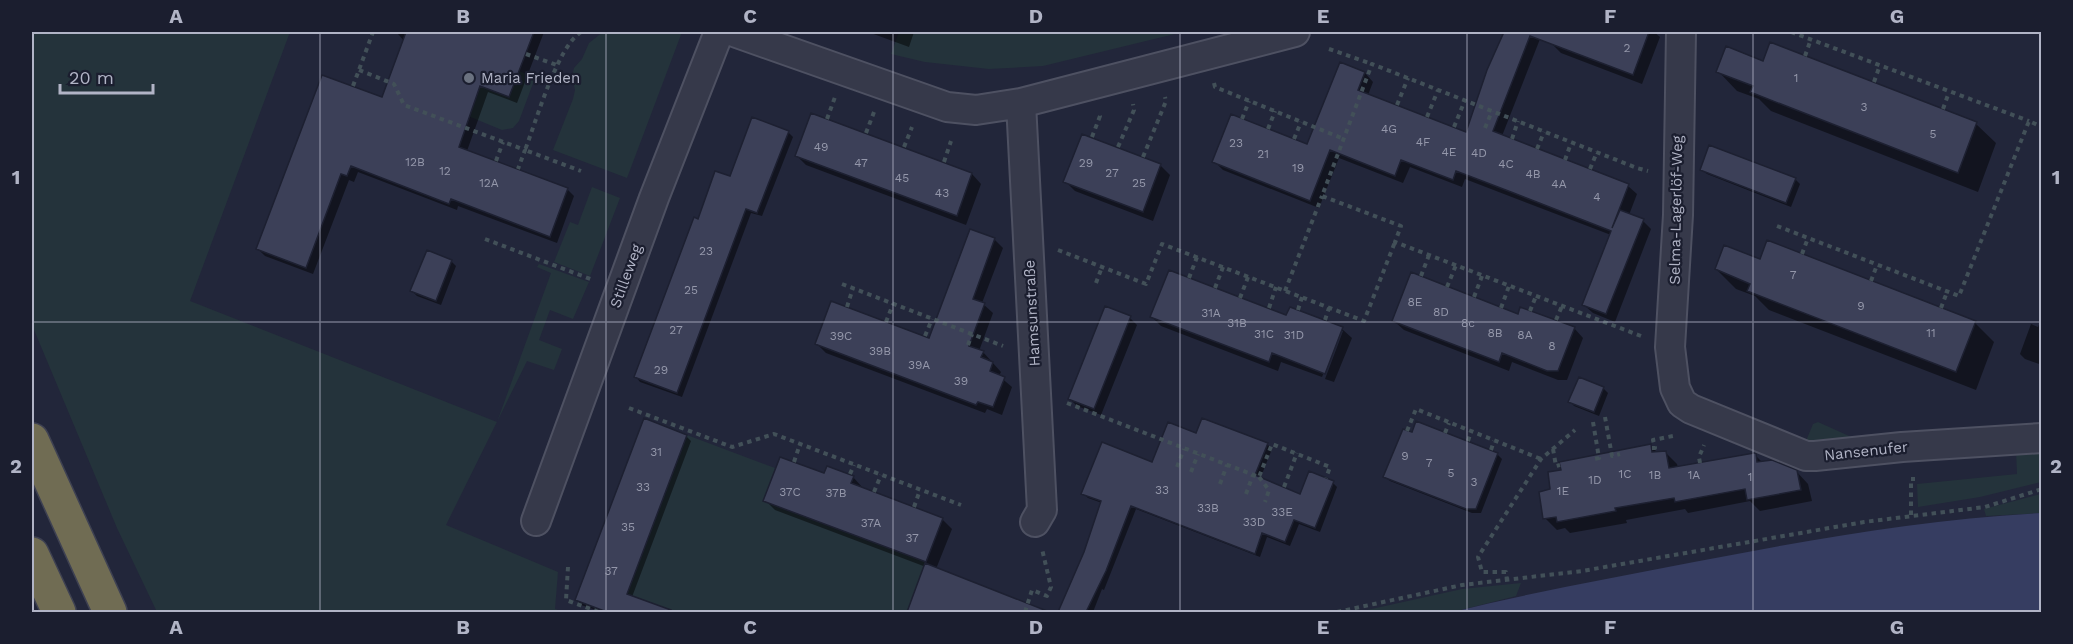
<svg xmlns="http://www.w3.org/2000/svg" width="2073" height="644" font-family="'Work Sans',sans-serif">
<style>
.green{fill:#24333b}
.water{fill:#363d61}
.shadow{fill:#0007}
.building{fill:#3c4058;stroke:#1d2031;stroke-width:1.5}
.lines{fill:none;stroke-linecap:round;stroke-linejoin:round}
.street-casing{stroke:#4e5162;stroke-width:32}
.highway-casing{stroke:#3e4152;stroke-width:36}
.path{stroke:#425058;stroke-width:4;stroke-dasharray:4.5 4.5;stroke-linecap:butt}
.street{stroke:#36394a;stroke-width:28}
.highway{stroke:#706c53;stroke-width:33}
.grid{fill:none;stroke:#b1b4c6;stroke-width:1.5;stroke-opacity:0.55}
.worship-dot{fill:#6b7280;stroke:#1b1e2f;stroke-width:2}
.labels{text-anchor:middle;stroke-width:4.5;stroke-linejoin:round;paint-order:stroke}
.number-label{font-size:12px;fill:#9497aa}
.poi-label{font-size:15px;fill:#b1b4c6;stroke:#1b1e2f;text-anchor:start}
.street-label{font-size:15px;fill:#b1b4c6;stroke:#1b1e2f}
.neatline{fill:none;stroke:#b1b4c6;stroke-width:2}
.grid-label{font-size:20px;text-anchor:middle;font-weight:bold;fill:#b1b4c6}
</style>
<rect width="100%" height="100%" fill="#22263a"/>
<path class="green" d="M 32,32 L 290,32 L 190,301 L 497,422 L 551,273 L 537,267 L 539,264 L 589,282 L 573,319 L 550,310 L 539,340 L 562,349 L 554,370 L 527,361 L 446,525 L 558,572 L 555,609 L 564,612 L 157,612 L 117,528 L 32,325 Z
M 603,32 L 682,32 L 627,178 L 553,150 L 573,99 L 575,90 L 572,76 L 574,68 L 582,59 L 589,43 Z
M 899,32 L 1183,32 L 1043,66 L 989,69 L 925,62 L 891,54 Z
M 519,71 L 535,78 L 519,121 L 513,128 L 502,130 L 468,116 L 480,86 L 509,97 Z
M 592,187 L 620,198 L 590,276 L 554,262 L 570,222 L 578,225 Z
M 1818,422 L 1858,440 L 1813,444 L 1806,441 L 1813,424 Z
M 687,435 L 775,468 L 764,501 L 926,562 L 907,612 L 639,612 L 644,600 L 627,594 Z
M 2041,449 L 2041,482 L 1980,497 L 1918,507 L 1917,484 L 2017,474 L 2016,450 Z
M 2041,494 L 2041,513 L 1986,516 L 1984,509 Z
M 1521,583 L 1516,596 L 1453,612 L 1358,612 L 1462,589 Z"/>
<path class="water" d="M 2041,513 L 2041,612 L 1453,612 C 1533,592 1613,578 1694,562 C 1809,540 1925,519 2041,513 Z"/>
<path class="shadow" d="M 399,32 L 544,32 L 517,103 L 488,92 L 467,151 L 567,189 L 574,196 L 557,243 L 458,206 L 457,210 L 358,172 L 354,182 L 349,180 L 313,274 L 265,256 L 258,249 L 383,99 L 404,41 L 398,34 Z
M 868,32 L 914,32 L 909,47 Z
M 1505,32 L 1532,32 L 1540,39 L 1502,136 L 1628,186 L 1637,194 L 1629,215 L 1643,221 L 1651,229 L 1615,322 L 1593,313 L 1584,305 L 1611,235 L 1465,179 L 1462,187 L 1410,167 L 1403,183 L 1339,158 L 1319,208 L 1223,170 L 1214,161 L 1308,146 L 1341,64 L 1365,73 L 1373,82 L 1368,95 L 1466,134 Z
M 1555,32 L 1654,32 L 1660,37 L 1642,84 L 1561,53 L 1551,43 Z
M 1763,63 L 1976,124 L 1996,143 L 1978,192 L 1771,111 L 1759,99 L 1737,91 L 1718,71 Z
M 812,115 L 972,174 L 981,184 L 966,225 L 806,165 L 796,155 Z
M 788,132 L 793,137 L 762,216 L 751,213 L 682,397 L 640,382 L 636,377 L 698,221 L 731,178 Z
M 1160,165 L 1170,175 L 1153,221 L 1075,191 L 1065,181 Z
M 1702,170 L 1795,179 L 1800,184 L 1791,207 L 1707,174 Z
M 994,239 L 1003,248 L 982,303 L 993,313 L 979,351 L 983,352 L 1001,372 L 999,376 L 1012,387 L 1002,415 L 987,409 L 985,413 L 826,353 L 817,344 L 930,339 Z
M 451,261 L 456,266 L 441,305 L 417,296 L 412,291 Z
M 1761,261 L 1975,323 L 1994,342 L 1976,390 L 1769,310 L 1755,296 L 1736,289 L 1716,269 Z
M 1151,316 L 1287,317 L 1342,329 L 1352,338 L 1334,382 L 1325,379 L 1343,331 L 1340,331 L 1322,377 L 1281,362 L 1278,371 L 1161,326 Z
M 1518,316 L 1574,328 L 1583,338 L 1567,380 L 1558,380 L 1512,362 L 1509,371 L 1404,330 L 1394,321 Z
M 1130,318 L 1137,325 L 1101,415 L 1077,406 L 1070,399 Z
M 2042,318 L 2042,365 L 2025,359 L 2020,354 L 2031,324 L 2038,327 Z
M 1579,379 L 1604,389 L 1608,393 L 1599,416 L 1574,406 L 1570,401 Z
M 1197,435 L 1267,444 L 1272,449 L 1260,479 L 1301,496 L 1333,483 L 1337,487 L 1320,532 L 1299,524 L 1290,546 L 1267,537 L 1260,557 L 1136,509 L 1104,590 L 1102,589 L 1093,612 L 1060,612 L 1085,552 L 1102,503 L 1088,498 L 1083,493 L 1153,464 Z
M 686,436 L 691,441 L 632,597 L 648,606 L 645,612 L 602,612 L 581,605 L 577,600 Z
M 1651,446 L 1658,453 L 1665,452 L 1677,464 L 1678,468 L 1755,455 L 1763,463 L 1796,471 L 1808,484 L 1812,501 L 1760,511 L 1750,501 L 1688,513 L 1685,509 L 1626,520 L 1627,523 L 1570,533 L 1565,528 L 1557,530 L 1545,518 L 1552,491 Z
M 1497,454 L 1502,459 L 1481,513 L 1472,513 L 1390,481 L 1385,477 Z
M 825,475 L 853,477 L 862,487 L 862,489 L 942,519 L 952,529 L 936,569 L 1016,602 L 1012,612 L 908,612 L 926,567 L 775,510 L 765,500 Z"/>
<path class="building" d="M 406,32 L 534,32 L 509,97 L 480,86 L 459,147 L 568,188 L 550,237 L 451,199 L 449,204 L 351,166 L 347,176 L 341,174 L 306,268 L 256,249 L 322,75 L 382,97 Z
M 1504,32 L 1649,32 L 1633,75 L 1530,36 L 1493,131 L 1629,184 L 1612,228 L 1620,210 L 1644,219 L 1606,314 L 1582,305 L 1611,231 L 1511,192 L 1456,171 L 1453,180 L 1401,160 L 1395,176 L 1330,150 L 1310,201 L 1212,162 L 1231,114 L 1307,144 L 1340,62 L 1365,72 L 1358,90 L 1466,132 L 1487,70 Z
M 1770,42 L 1977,122 L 1958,173 L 1750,92 L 1753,86 L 1716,72 L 1726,46 L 1763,61 Z
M 811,113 L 972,173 L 957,216 L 795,156 Z
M 752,117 L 789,131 L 757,213 L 746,209 L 677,393 L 634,377 L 694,217 L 698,219 L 715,171 L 730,176 Z
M 1082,134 L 1161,164 L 1143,212 L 1063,182 Z
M 1709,145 L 1796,178 L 1786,203 L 1700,170 Z
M 970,229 L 995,238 L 973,299 L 985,303 L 969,346 L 984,351 L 981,357 L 993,362 L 990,371 L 1005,377 L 993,407 L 978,402 L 976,405 L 815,344 L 831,301 L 929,338 Z
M 1767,240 L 1976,321 L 1956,372 L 1747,291 L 1750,284 L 1715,269 L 1724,245 L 1760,259 Z
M 427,250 L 452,260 L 436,301 L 410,291 Z
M 1169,270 L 1286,315 L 1290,307 L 1343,327 L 1325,374 L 1272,353 L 1269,362 L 1150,317 Z
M 1411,272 L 1518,314 L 1520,307 L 1575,327 L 1558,371 L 1547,371 L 1502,353 L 1499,362 L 1392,321 Z
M 1105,306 L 1131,316 L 1094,409 L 1068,399 Z
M 1579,377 L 1604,387 L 1594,412 L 1568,402 Z
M 644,418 L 687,435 L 627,594 L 671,610 L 670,612 L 607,612 L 575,600 Z
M 1202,418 L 1268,443 L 1255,475 L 1300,494 L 1309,471 L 1334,481 L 1315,528 L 1294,520 L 1285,542 L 1262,533 L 1255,554 L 1131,506 L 1106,571 L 1086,612 L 1058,612 L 1084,552 L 1101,501 L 1081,494 L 1102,442 L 1152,462 L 1168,422 L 1196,433 Z
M 1416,421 L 1498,453 L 1476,509 L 1466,509 L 1383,477 L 1403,429 L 1412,432 Z
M 1651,444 L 1652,452 L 1666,451 L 1669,468 L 1754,453 L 1756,453 L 1757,462 L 1772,460 L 1797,470 L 1801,490 L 1747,500 L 1745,489 L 1675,502 L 1674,498 L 1645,503 L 1615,508 L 1616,511 L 1557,522 L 1556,517 L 1543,519 L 1539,492 L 1550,489 L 1548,472 L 1561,470 L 1559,462 Z
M 780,457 L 824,473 L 827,466 L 854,476 L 851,483 L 943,518 L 926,562 L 763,501 Z
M 925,563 L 1047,611 L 1047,612 L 907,612 Z"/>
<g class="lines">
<defs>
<path id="street" d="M 734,32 L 947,107 L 976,110 L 1021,103 L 1295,32
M 1681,32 L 1678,215 L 1670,347 L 1675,388 L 1682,403 L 1691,409 L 1806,456 L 1815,456 L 1902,447 L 2042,438
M 1021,103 L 1042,510 L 1035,522
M 536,521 L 654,198 L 719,32"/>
<path id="highway" d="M 32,440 L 110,612
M 32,554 L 59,612"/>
</defs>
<use href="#street" class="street-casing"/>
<use href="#highway" class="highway-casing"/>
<path class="path" d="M 404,32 L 406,32
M 581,32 C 557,47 536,122 525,150 L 581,171
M 1791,32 L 2029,121
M 1329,49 L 1372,64
M 526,54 L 557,65
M 1805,56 L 1811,39
M 359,70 L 394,84 L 404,105 L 525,150 L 518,169
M 1874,82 L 1880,65
M 1214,83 L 1215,87 L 1344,139
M 353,86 L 373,32
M 1397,105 L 1408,78
M 1943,109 L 1949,92
M 1427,117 L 1438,90
M 827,119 L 835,97
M 1242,119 L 1249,101
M 1454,127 L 1465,100
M 1485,128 L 1492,111
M 1268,129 L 1275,111
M 866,133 L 874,112
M 1092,137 L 1100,116 L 1099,113
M 1294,139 L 1301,122
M 1512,139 L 1518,121
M 904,147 L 912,127
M 1118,147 L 1134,110 L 1133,104
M 1537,149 L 1544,132
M 1143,157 L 1166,101 L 1165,97
M 1565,160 L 1571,143
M 496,161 L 503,142
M 944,162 L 951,141
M 1590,169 L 1597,152
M 1777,226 L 1959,296 L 2029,121 L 2042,127
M 485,239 L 593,280
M 1058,250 L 1146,284 L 1162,244 L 1364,321 L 1395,242
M 1802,254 L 1808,238
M 1421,276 L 1429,255
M 1189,278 L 1197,257
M 1871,281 L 1877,265
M 1096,283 L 1102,267
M 842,284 L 1003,346
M 1447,287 L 1456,265
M 1215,288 L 1223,267
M 1285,291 L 1322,196
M 1474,297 L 1482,276
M 1240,298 L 1248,277
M 847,307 L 853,288
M 1269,308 L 1276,287
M 1501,308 L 1509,286
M 1941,308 L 1947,292
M 1298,310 L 1302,297
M 1530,311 L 1536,296
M 1325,320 L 1329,308
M 1556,320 L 1562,306
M 886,322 L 893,304
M 925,336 L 932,319
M 1641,336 L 1395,242 L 1401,226 L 1322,196 L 1372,64 L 1637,168 L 1648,171
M 968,345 L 972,334
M 1067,403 L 1259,477 L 1272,444 L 1330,467 L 1326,478
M 629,408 L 732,447 L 774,434 L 961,505
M 1605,417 L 1612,456 L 1620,454
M 1593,422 L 1599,458 L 1594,459
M 1407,431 L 1416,409 L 1541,459
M 1445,433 L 1449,423
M 1468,441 L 1471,432
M 1652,448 L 1655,448 L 1653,440 L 1673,436 L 1675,433
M 1553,449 L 1556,466 L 1560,465
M 1491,450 L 1494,441
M 794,462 L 800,444
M 1700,463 L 1699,457 L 1704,445
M 1177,467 L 1184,449
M 1191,472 L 1198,454
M 850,474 L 854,465
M 1259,477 L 1269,490 L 1265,502
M 1220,484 L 1227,465
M 1284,487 L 1297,453
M 874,492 L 881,475
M 1246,494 L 1253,475
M 914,507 L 920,490
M 1911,515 L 1911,479 L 1915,479
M 568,567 L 566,600 L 599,612
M 1507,581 L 1506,572 L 1482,572 L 1478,557 L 1541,459 L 1575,430
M 1025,612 L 1032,590 L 1047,596 L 1051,587 L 1042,549
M 1337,612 L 1462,585 L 1582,571 L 1864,522 L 1985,507 L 2042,489"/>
<use href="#street" class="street"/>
<use href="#highway" class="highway"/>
</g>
<path class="grid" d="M 320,32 L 320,612M 606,32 L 606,612M 893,32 L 893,612M 1180,32 L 1180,612M 1467,32 L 1467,612M 1753,32 L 1753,612M 32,322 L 2042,322"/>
<circle class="worship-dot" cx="469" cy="78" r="6"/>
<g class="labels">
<g class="number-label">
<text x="1627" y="52">2</text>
<text x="1796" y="82">1</text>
<text x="1864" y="111">3</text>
<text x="1389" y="133">4G</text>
<text x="1933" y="138">5</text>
<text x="1423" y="146">4F</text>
<text x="1236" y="147">23</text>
<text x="821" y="151">49</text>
<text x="1449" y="156">4E</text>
<text x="1479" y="157">4D</text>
<text x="1263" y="158">21</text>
<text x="415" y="166">12B</text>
<text x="861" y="167">47</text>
<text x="1086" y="167">29</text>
<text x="1506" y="168">4C</text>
<text x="1298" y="172">19</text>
<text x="445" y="175">12</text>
<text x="1112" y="177">27</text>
<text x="1533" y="178">4B</text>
<text x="902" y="182">45</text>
<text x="489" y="187">12A</text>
<text x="1139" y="187">25</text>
<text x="1559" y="188">4A</text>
<text x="942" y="197">43</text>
<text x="1597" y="201">4</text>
<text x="706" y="255">23</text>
<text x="1793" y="279">7</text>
<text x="691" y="294">25</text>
<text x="1415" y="306">8E</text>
<text x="1861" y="310">9</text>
<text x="1441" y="316">8D</text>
<text x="1211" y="317">31A</text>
<text x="1237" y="327">31B</text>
<text x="1468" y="327">8c</text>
<text x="676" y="334">27</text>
<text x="1495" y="337">8B</text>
<text x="1931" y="337">11</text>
<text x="1264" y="338">31C</text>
<text x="1294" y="339">31D</text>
<text x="1525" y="339">8A</text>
<text x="841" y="340">39C</text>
<text x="1552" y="350">8</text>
<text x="880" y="355">39B</text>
<text x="919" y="369">39A</text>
<text x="661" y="374">29</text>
<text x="961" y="385">39</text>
<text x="656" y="456">31</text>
<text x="1405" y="460">9</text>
<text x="1429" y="467">7</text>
<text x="1451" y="477">5</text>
<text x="1625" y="478">1C</text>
<text x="1655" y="479">1B</text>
<text x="1694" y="479">1A</text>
<text x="1750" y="481">1</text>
<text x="1595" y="484">1D</text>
<text x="1474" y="486">3</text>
<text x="643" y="491">33</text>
<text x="1162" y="494">33</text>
<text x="1563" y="495">1E</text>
<text x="790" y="496">37C</text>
<text x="836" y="497">37B</text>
<text x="1208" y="512">33B</text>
<text x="1282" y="516">33E</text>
<text x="1254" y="526">33D</text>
<text x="871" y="527">37A</text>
<text x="628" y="531">35</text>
<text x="912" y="542">37</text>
<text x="611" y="575">37</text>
</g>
<g class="poi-label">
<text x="481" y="83">Maria Frieden</text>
</g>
<g class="street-label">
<text transform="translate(1676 210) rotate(-89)" y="5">Selma-Lagerlöf-Weg</text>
<text transform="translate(626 276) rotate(-70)" y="5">Stilleweg</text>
<text transform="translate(1032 313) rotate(-93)" y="5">Hamsunstraße</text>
<text transform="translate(1866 451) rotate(-6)" y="5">Nansenufer</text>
</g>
</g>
<rect width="2073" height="644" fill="none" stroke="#1b1e2f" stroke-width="66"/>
<path d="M60 84v9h93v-9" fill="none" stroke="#b1b4c6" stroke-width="3"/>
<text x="69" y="84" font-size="18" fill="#b1b4c6" stroke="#1b1e2f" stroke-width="4.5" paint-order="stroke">20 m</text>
<rect x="33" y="33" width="2007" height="578" class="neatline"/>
<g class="grid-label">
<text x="176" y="23">A</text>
<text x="463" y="23">B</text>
<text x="750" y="23">C</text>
<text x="1036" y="23">D</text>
<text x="1323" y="23">E</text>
<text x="1610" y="23">F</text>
<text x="1897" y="23">G</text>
<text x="16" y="184">1</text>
<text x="2056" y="184">1</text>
<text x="16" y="473">2</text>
<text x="2056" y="473">2</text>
<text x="176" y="634">A</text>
<text x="463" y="634">B</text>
<text x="750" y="634">C</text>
<text x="1036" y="634">D</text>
<text x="1323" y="634">E</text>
<text x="1610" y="634">F</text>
<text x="1897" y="634">G</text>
</g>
</svg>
